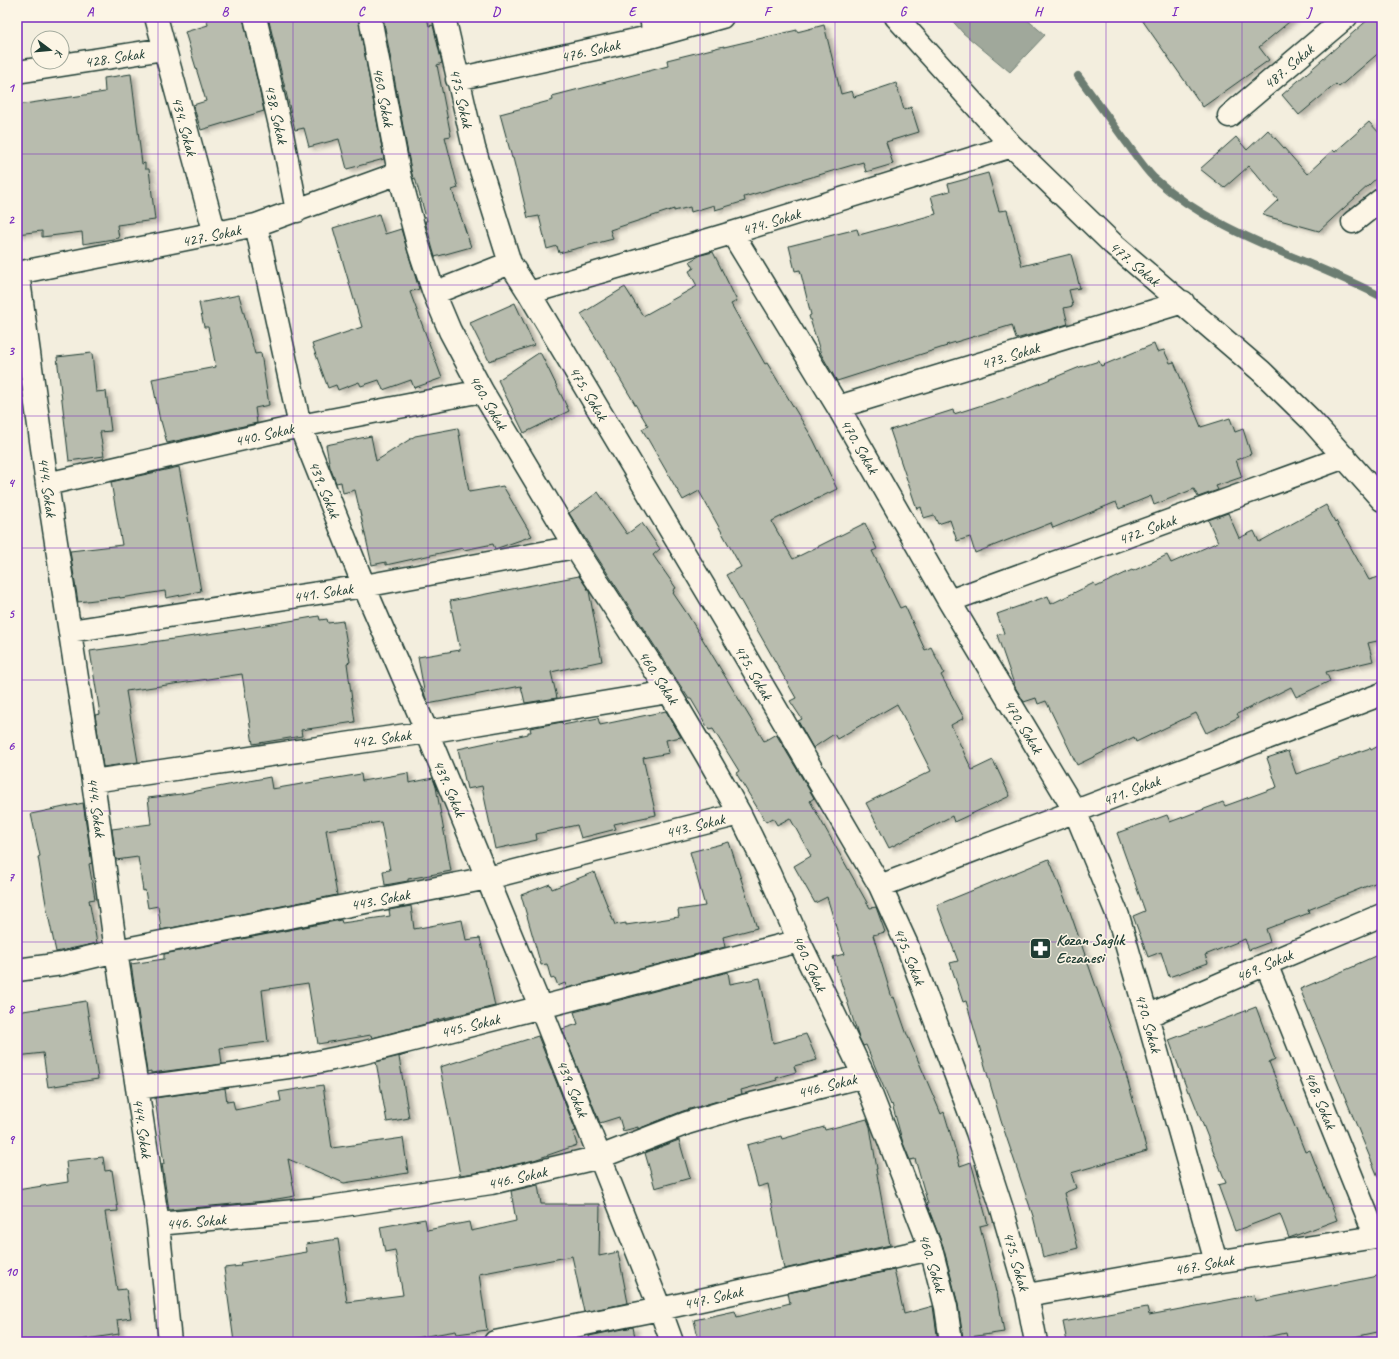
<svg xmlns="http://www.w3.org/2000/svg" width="1399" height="1359" font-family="Caveat,sans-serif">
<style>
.water{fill:#a0a89b;stroke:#6c7d72}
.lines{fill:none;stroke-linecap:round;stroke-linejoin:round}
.stream{stroke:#6c7d72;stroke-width:8}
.building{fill:#b8bcae;stroke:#1f3d34;filter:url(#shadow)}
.minor-casing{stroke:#1f3d34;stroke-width:25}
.minor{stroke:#fcf5e5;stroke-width:22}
.grid{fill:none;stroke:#7b2cbf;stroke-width:1;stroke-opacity:0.55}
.labels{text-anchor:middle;stroke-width:3;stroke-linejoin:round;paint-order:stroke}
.street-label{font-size:16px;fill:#1f3d34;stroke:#fcf5e5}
.poi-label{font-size:16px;font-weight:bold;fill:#1f3d34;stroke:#fcf5e5;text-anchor:start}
.neatline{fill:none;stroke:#7b2cbf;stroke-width:1.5}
.grid-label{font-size:13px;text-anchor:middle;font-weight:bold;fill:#7b2cbf}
</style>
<defs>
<filter id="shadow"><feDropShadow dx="4.5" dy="2.5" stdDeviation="2" flood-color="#0004"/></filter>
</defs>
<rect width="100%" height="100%" fill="#f3eede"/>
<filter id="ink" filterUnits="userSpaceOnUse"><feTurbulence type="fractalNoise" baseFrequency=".025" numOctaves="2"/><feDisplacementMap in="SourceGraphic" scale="8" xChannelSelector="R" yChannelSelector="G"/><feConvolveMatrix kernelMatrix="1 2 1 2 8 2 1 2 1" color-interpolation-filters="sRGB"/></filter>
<g filter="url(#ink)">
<path class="water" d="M 949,17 L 1024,17 L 1045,35 L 1010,72 L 963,33 Z"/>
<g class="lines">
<path class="stream" d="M 1078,76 C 1094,98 1110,120 1126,142 C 1135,154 1144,168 1154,178 C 1220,237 1306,257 1382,297"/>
</g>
<path class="building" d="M 206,17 L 243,17 L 264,111 L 201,130 L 193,105 L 206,101 L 185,32 L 208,25 Z
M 268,17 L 358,17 L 384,159 L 347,169 L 339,139 L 309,147 L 304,128 L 295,130 Z
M 383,17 L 427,17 L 429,26 L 433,25 L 442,63 L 437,65 L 451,136 L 445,137 L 458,188 L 452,190 L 471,247 L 435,257 L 425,221 L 427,221 L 415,178 L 413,179 L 411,170 Z
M 1140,17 L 1295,17 L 1259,47 L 1269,60 L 1203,107 Z
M 1371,17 L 1382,17 L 1382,50 L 1339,87 L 1336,84 L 1299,115 L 1282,95 Z
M 824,25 L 841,94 L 852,91 L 854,97 L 896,83 L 904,110 L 911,107 L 919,132 L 886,142 L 893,164 L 866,172 L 863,162 L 744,197 L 745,201 L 715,210 L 714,205 L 691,212 L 690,207 L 674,211 L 674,209 L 610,230 L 613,239 L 559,253 L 557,246 L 547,249 L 539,216 L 528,218 L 513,158 L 512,158 L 500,114 L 553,100 L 552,96 L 668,66 L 667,60 L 724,46 L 724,47 L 797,30 L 797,32 Z
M 131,74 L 142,164 L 145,163 L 145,169 L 149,169 L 155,220 L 117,225 L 119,238 L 83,244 L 82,232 L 42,237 L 42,231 L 17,234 L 17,191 L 21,191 L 17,161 L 17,105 L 105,92 L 104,78 Z
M 1369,122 L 1382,136 L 1382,173 L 1319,231 L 1262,215 L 1278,200 L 1249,166 L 1224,188 L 1200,169 L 1236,137 L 1247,150 L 1268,130 L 1307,174 L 1333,150 L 1335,152 Z
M 988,173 L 999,211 L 1007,210 L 1022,266 L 1071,254 L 1080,288 L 1069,290 L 1073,306 L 1064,308 L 1068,324 L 1016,339 L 1012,325 L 946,345 L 947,346 L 837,381 L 821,354 L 809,316 L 811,315 L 800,270 L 795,271 L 789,246 L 857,229 L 859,235 L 936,214 L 931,196 L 950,191 L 948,184 Z
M 379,214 L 385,234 L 401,229 L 419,289 L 410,292 L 442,378 L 414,388 L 411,380 L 383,390 L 379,380 L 361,386 L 359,382 L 338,390 L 336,385 L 328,388 L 312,344 L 362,327 L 333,228 Z
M 713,252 L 737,301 L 731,304 L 765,364 L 767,363 L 813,439 L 837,489 L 772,521 L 773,524 L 793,559 L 865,523 L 877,549 L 872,551 L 900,608 L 905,606 L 925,650 L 931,647 L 944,673 L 941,675 L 964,718 L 951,725 L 972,770 L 993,760 L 1010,796 L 954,822 L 952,816 L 889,848 L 866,803 L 931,771 L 897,704 L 837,739 L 834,734 L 813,748 L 798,721 L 802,719 L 790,701 L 796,698 L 726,575 L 741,567 L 699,491 L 683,500 L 642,429 L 648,426 L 616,372 L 617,371 L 581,314 L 625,287 L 643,316 L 697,286 L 689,271 L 694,268 L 690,261 L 701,255 Z
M 239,295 L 255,354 L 261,353 L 269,405 L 255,408 L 257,423 L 167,443 L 161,421 L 160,421 L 152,379 L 216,367 L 208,327 L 204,327 L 199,303 Z
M 515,303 L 534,345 L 489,361 L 470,323 Z
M 1154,344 L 1157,352 L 1164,350 L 1170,363 L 1174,362 L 1201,427 L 1230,418 L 1235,432 L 1243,429 L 1251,454 L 1236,460 L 1242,477 L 1216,486 L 1218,490 L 1198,497 L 1194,489 L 1154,505 L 1151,496 L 1119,509 L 1116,502 L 1053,528 L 1051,523 L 975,553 L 970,537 L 957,541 L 950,520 L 938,524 L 934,515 L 924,518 L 921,507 L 917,509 L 890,430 L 953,410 L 954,414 L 1004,398 L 1080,367 L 1099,361 L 1101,366 Z
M 540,352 L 569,411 L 524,433 L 498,380 Z
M 92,353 L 96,392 L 106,391 L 111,431 L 100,432 L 104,456 L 69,461 L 57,357 Z
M 458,428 L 469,492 L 503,486 L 532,536 L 495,549 L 493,544 L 464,550 L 463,548 L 386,565 L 386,562 L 372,565 L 355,490 L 343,493 L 341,482 L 336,483 L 330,467 L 326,445 L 371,436 L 376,461 L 415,436 Z
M 179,467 L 201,591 L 166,598 L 165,591 L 120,598 L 120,597 L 78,602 L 70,551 L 122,545 L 111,482 Z
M 598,492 L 627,534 L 642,523 L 660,549 L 653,555 L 676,588 L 673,590 L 674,592 L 673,593 L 688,615 L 764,741 L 776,734 L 814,798 L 810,801 L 870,908 L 876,907 L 885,932 L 873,935 L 892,998 L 894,997 L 906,1032 L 941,1114 L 944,1112 L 960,1166 L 971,1162 L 988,1224 L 980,1226 L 996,1292 L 997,1292 L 1004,1332 L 963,1338 L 958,1304 L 943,1246 L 927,1205 L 928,1204 L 915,1159 L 910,1160 L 903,1143 L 892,1104 L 891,1105 L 866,1045 L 863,1046 L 859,1038 L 833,957 L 844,954 L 827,897 L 815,903 L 794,866 L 811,856 L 790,818 L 777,825 L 773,818 L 766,822 L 736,773 L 739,771 L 713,729 L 709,730 L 691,699 L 689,699 L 586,540 L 569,513 Z
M 1326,505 L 1335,522 L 1336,521 L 1369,580 L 1382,576 L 1382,640 L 1368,643 L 1373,661 L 1326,672 L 1330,681 L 1296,697 L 1291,687 L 1237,714 L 1239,717 L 1206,733 L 1196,713 L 1136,742 L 1134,737 L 1077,765 L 1046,701 L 1038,704 L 1036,698 L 1024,702 L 1015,687 L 997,635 L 1004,633 L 997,614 L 1048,596 L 1051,604 L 1094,583 L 1096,587 L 1132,570 L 1133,571 L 1167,555 L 1171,563 L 1218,542 L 1208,520 L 1228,513 L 1239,538 L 1254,531 L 1259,542 Z
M 579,576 L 589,591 L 602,661 L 551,672 L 557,698 L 525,703 L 521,686 L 428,704 L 425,696 L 418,657 L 460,650 L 450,601 Z
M 319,616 L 320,620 L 327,619 L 328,623 L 343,621 L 350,662 L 347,663 L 355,722 L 301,730 L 302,736 L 253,744 L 242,674 L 126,691 L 138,762 L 103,767 L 95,715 L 100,714 L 90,651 L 236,630 Z
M 666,711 L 681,737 L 666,740 L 669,753 L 643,758 L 656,815 L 614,824 L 616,829 L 581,838 L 577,825 L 536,834 L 537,840 L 495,849 L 482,786 L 467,789 L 458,749 L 528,734 L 528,732 L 531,732 L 530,728 L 562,722 L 563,725 L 598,718 L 600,725 Z
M 1382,744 L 1382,880 L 1308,910 L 1309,913 L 1266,929 L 1270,942 L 1249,950 L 1245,939 L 1205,955 L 1208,963 L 1169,977 L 1161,952 L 1148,957 L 1133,916 L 1145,911 L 1117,833 L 1167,815 L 1170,822 L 1223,802 L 1225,806 L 1277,787 L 1267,758 L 1288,751 L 1296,774 L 1370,748 L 1371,750 Z
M 408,773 L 409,783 L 433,778 L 436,787 L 451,871 L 408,879 L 408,881 L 385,885 L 383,871 L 390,870 L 381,822 L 326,830 L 337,895 L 161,930 L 158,906 L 148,908 L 145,890 L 143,891 L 138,857 L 116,860 L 112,829 L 151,824 L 148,798 L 181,794 L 270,777 L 272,789 L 361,774 L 362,781 Z
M 83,803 L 92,863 L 89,864 L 95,899 L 89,900 L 97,943 L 56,952 L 47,910 L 38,857 L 40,856 L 31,814 Z
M 729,842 L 757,928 L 723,937 L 725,947 L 567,988 L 565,983 L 558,986 L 555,978 L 551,979 L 547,964 L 541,965 L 521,895 L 550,884 L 552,889 L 594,872 L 615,925 L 626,923 L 626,925 L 679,917 L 678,910 L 705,906 L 690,852 Z
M 1049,859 L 1069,909 L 1124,1067 L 1147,1151 L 1071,1173 L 1076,1188 L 1064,1193 L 1078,1248 L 1043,1257 L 1033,1216 L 1001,1121 L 966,1001 L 963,1002 L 950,963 L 958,961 L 937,905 Z
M 411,906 L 414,929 L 462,920 L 466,940 L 480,938 L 495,1006 L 433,1021 L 433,1022 L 372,1038 L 371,1035 L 318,1044 L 308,983 L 262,990 L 268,1042 L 220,1048 L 222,1064 L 151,1073 L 151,1071 L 147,1072 L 131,964 L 164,959 L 164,954 L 341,920 L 342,923 L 390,916 L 389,910 Z
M 1382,953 L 1382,1183 L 1381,1184 L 1300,989 L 1355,966 L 1355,965 Z
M 728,972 L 730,984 L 760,978 L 773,1043 L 806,1034 L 817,1060 L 794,1066 L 796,1072 L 776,1078 L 777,1080 L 741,1090 L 742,1094 L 683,1111 L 638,1129 L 638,1127 L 623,1131 L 619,1117 L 600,1123 L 562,1029 L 578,1024 L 574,1012 Z
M 86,1001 L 98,1079 L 48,1087 L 43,1053 L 17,1056 L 17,1012 Z
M 1256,1007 L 1275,1059 L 1269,1062 L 1305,1152 L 1310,1150 L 1337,1220 L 1289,1238 L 1280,1214 L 1235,1231 L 1218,1185 L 1226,1183 L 1190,1092 L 1188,1092 L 1169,1040 Z
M 538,1036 L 576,1131 L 573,1132 L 577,1145 L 534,1160 L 489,1171 L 460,1175 L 440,1067 Z
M 408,1054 L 399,1057 L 409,1118 L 387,1122 L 376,1062 Z
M 323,1085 L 332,1148 L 403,1138 L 408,1173 L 344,1183 L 288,1159 L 295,1196 L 265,1201 L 169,1210 L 162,1164 L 164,1164 L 155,1098 L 225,1088 L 227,1102 L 233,1101 L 235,1110 L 281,1101 L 279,1092 Z
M 867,1119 L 870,1127 L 877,1169 L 876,1169 L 890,1245 L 784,1269 L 768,1184 L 758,1187 L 747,1145 L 781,1136 L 782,1139 L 824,1127 L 825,1130 Z
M 679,1140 L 690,1178 L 655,1188 L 645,1153 Z
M 103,1157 L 105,1171 L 112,1170 L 118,1211 L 105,1212 L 117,1290 L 126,1289 L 131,1318 L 117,1320 L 119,1334 L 67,1342 L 17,1342 L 17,1190 L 68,1182 L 66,1161 Z
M 538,1185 L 541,1204 L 600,1204 L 599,1256 L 618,1252 L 628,1303 L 584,1312 L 572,1256 L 479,1274 L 487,1330 L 457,1334 L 456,1331 L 403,1340 L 403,1342 L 234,1342 L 224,1268 L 241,1266 L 240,1263 L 307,1252 L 306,1244 L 338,1239 L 347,1302 L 403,1295 L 395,1250 L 385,1252 L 380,1227 L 425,1219 L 427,1230 L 469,1222 L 471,1231 L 516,1221 L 511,1191 Z
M 894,1270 L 904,1314 L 933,1306 L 938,1342 L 699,1342 L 694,1320 L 735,1311 L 737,1317 L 790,1303 L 788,1293 Z
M 1382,1275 L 1382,1331 L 1331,1342 L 1288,1342 L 1286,1333 L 1244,1342 L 1067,1342 L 1063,1322 L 1147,1307 L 1149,1315 L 1254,1295 L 1255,1301 Z
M 633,1327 L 636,1342 L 590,1342 L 589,1336 Z"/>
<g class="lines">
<defs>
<path id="minor" d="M 156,17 L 215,234
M 255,17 L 282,134 L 297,211
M 370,17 L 399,173 L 419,248 L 434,293 L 450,331 L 482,391 L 575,547 L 669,692 L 707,756 L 740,814 L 769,873 L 799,941 L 864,1076 L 931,1249 L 946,1307 L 951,1342
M 444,17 L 474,148 L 510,263 L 529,293 L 730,630 L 880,886 L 907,945 L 977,1132 L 1002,1209 L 1027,1295 L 1036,1342
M 651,17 L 654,36
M 896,17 L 1012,146 L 1113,244 L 1261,371 L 1311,420 L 1382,500
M 17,72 L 164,49
M 457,79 L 654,36 L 722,17
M 1229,116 L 1346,17
M 1353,222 L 1382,199
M 256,225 L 300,426 L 364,586 L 427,732 L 540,1006 L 660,1309 L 672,1342
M 732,233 L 838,407 L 949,601 L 1075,811 L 1118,916 L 1147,1016 L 1216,1262
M 17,273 L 256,225 L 399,173
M 18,273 L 47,484 L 93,781 L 116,951 L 158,1224 L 170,1342
M 434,293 L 510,263
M 529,293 L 732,233 L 1012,146
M 838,407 L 1183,302
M 47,484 L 300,426 L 482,391
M 949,601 L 1345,457
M 70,631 L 364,586 L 575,547
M 93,781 L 427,732 L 669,692
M 880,886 L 1382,694
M 1266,964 L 1376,1237
M 17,970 L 62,964 L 116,951 L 488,878 L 740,814
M 1147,1016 L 1266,964 L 1382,915
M 137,1088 L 303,1065 L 362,1053 L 799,941
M 158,1224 L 316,1209 L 491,1183 L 600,1157 L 687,1123 L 744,1106 L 864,1076
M 1027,1295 L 1216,1262 L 1382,1236
M 495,1342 L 660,1309 L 931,1249"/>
</defs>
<use href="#minor" class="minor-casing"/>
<use href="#minor" class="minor"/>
</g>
</g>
<path class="grid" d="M 158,17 L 158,1342M 293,17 L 293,1342M 428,17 L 428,1342M 564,17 L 564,1342M 700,17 L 700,1342M 835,17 L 835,1342M 970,17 L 970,1342M 1106,17 L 1106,1342M 1242,17 L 1242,1342M 17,154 L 1382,154M 17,285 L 1382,285M 17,416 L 1382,416M 17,548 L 1382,548M 17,680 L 1382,680M 17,811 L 1382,811M 17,942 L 1382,942M 17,1074 L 1382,1074M 17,1206 L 1382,1206"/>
<defs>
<symbol id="pharmacy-square" viewBox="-11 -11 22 22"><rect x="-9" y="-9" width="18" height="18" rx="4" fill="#1f3d34" stroke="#fcf5e5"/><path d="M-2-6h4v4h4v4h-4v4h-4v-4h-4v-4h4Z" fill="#fff"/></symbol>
</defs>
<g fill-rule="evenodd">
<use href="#pharmacy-square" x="1028" y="936" width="25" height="25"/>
</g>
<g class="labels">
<g class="street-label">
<text transform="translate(590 50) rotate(-13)" y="6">476. Sokak</text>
<text transform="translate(114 57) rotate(-9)" y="6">428. Sokak</text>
<text transform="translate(1288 66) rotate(-40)" y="6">487. Sokak</text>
<text transform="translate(384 97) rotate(79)" y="6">460. Sokak</text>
<text transform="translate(462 98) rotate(77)" y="6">475. Sokak</text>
<text transform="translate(277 114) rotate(77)" y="6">438. Sokak</text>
<text transform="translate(185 126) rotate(75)" y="6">434. Sokak</text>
<text transform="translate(771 221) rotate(-17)" y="6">474. Sokak</text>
<text transform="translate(211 235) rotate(-12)" y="6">427. Sokak</text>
<text transform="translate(1135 263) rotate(40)" y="6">477. Sokak</text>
<text transform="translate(1010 355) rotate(-17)" y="6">473. Sokak</text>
<text transform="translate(589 393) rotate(59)" y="6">475. Sokak</text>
<text transform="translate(489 402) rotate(60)" y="6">460. Sokak</text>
<text transform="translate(264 434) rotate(-13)" y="6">440. Sokak</text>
<text transform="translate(860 446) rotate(60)" y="6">470. Sokak</text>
<text transform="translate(48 487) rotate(82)" y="6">444. Sokak</text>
<text transform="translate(325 489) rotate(68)" y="6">439. Sokak</text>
<text transform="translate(1147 529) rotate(-20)" y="6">472. Sokak</text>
<text transform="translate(323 592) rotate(-9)" y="6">441. Sokak</text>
<text transform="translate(754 672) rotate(60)" y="6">475. Sokak</text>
<text transform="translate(659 677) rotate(57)" y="6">460. Sokak</text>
<text transform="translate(1024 726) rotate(59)" y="6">470. Sokak</text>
<text transform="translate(381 738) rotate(-8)" y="6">442. Sokak</text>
<text transform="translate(450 788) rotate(67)" y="6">439. Sokak</text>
<text transform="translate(1131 790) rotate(-21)" y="6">471. Sokak</text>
<text transform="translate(97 807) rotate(82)" y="6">444. Sokak</text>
<text transform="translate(695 825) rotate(-14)" y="6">443. Sokak</text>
<text transform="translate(380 899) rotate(-11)" y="6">443. Sokak</text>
<text transform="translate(910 956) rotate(68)" y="6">475. Sokak</text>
<text transform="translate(810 963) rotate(65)" y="6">460. Sokak</text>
<text transform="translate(1264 965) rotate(-23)" y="6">469. Sokak</text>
<text transform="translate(1149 1023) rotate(74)" y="6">470. Sokak</text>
<text transform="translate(470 1025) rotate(-14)" y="6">445. Sokak</text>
<text transform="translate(827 1085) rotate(-14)" y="6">446. Sokak</text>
<text transform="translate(573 1088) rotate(68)" y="6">439. Sokak</text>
<text transform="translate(1321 1100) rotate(68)" y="6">468. Sokak</text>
<text transform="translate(143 1128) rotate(81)" y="6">444. Sokak</text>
<text transform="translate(517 1177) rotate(-13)" y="6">446. Sokak</text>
<text transform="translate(196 1221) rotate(-5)" y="6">446. Sokak</text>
<text transform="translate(1017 1261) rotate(74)" y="6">475. Sokak</text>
<text transform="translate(933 1263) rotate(73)" y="6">460. Sokak</text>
<text transform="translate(1204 1264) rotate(-10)" y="6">467. Sokak</text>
<text transform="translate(713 1297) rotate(-13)" y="6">447. Sokak</text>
</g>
<g class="poi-label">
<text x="1056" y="945">Kozan Saglık<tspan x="1056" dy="18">Eczanesi</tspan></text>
</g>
</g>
<rect width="1399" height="1359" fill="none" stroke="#fcf5e5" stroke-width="44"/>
<g transform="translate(50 50) rotate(106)"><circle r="19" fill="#fcf5e5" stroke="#a4ab9e"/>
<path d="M0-3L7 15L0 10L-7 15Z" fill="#1f3d34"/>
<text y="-6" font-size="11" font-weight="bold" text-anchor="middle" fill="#1f3d34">K</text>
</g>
<rect x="22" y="22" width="1355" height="1315" class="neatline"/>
<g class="grid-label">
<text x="90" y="16">A</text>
<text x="225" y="16">B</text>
<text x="361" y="16">C</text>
<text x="496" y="16">D</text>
<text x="632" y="16">E</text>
<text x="767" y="16">F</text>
<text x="903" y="16">G</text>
<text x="1038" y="16">H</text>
<text x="1174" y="16">I</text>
<text x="1309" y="16">J</text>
<text x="11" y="92">1</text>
<text x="11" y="224">2</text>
<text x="11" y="355">3</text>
<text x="11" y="487">4</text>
<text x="11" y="618">5</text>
<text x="11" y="750">6</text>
<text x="11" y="881">7</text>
<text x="11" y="1013">8</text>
<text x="11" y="1144">9</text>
<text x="11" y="1276">10</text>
</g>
</svg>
